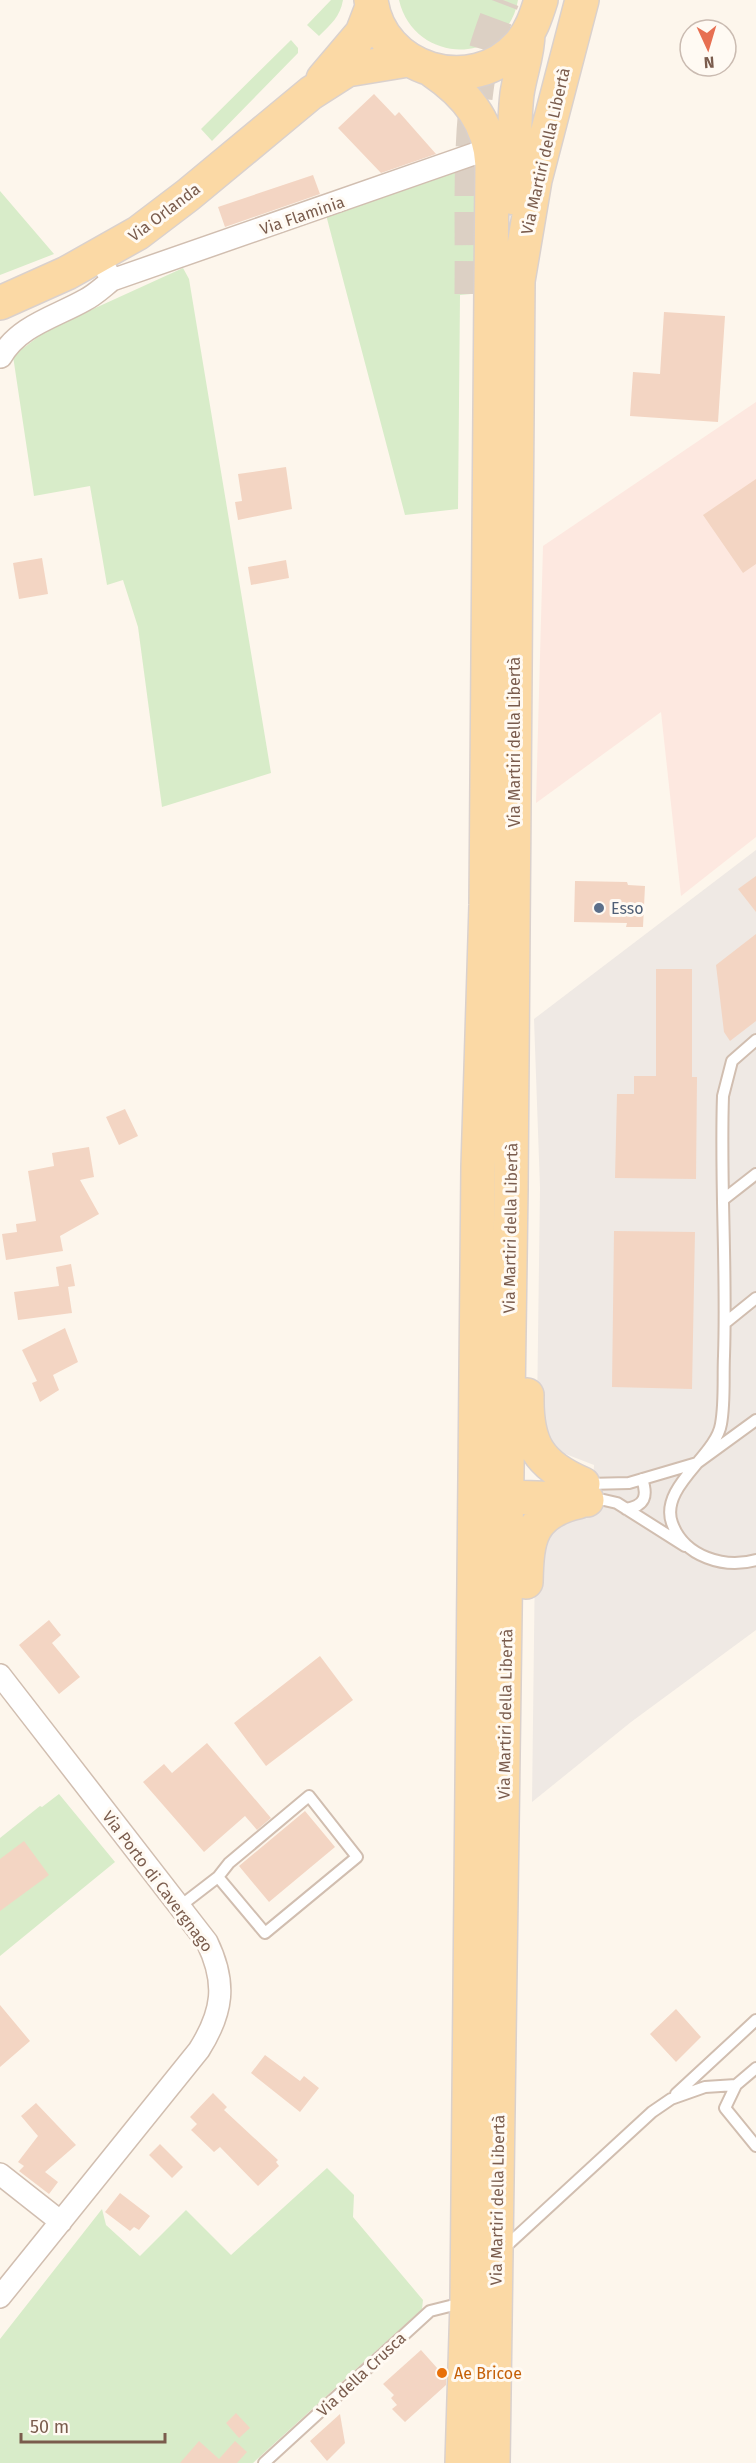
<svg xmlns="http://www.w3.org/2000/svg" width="756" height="2463" font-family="'Fira Sans',sans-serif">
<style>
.commercial{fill:#fde8e0}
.industrial{fill:#efe9e4}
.green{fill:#d8ecc9}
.building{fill:#f3d5c3}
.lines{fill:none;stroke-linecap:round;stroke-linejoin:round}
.primary-tunnel{stroke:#dcd0c4;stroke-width:33;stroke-dasharray:33 16;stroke-linecap:butt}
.lane-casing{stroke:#d1beb0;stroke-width:14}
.street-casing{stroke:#d1beb0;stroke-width:24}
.primary-casing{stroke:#dad1cd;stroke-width:36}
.lane{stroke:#fff;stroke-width:10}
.street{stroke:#fff;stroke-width:21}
.primary{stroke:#fbd9a5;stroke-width:33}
.service-dot{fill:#5c6f8a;stroke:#fffaf3;stroke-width:2}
.food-dot{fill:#e8710a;stroke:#fffaf3;stroke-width:2}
.labels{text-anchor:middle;stroke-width:6;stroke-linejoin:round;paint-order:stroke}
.street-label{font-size:16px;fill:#7a5c4d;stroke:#fffaf3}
.service-label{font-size:16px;fill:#4e5e75;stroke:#fffaf3;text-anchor:start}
.food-label{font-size:16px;fill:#c56008;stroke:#fffaf3;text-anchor:start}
</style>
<rect width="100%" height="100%" fill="#fdf6ec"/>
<path class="commercial" d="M 756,402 L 756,837 L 681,896 L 661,712 L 536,803 L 543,546 Z"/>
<path class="industrial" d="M 756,850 L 756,1630 L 631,1722 L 532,1802 L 535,1558 L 550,1532 L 576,1517 L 592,1515 L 594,1465 L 563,1453 L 552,1442 L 537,1414 L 540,1188 L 534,1019 Z"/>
<path class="green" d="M 331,0 L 343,0 C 340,17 331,24 319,36 L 307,25 Z
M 399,0 L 518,0 C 507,67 414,65 399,0 Z
M 291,40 L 298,48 L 298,53 L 212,141 L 201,129 Z
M 479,164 L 482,293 L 460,295 L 458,509 L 405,515 L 325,211 L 462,165 Z
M 0,191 L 54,254 L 0,275 Z
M 183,268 L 189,279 L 271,773 L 162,807 L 138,627 L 123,580 L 107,585 L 90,486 L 34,496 L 13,356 L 47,330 Z
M 59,1794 L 115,1862 L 0,1956 L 0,1838 L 40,1806 L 42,1807 Z
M 327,2168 L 354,2195 L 353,2217 L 423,2300 L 422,2309 L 253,2463 L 0,2463 L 0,2339 L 102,2209 L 106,2225 L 140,2256 L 186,2210 L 231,2255 Z"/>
<path class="building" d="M 374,94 L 395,116 L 399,112 L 436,154 L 381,173 L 338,128 Z
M 313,175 L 320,194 L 225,227 L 218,207 Z
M 664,312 L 725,316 L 718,422 L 630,416 L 633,372 L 660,374 Z
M 286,467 L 292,509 L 238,520 L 235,502 L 242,501 L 238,474 Z
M 756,479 L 756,564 L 743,573 L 703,515 Z
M 42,558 L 48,594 L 19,599 L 13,563 Z
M 286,560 L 289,578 L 251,585 L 248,567 Z
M 756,876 L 756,912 L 738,889 Z
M 575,881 L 627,882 L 628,885 L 645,886 L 643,927 L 626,927 L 627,923 L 574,922 Z
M 756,934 L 756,1021 L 730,1041 L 724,1032 L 716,965 Z
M 656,969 L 692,969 L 692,1077 L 697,1077 L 696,1179 L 615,1178 L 617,1094 L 634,1094 L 634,1076 L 656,1076 Z
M 125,1109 L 138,1136 L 119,1145 L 106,1117 Z
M 89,1147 L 94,1177 L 80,1180 L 99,1214 L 60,1236 L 63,1251 L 6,1260 L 2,1234 L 17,1232 L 16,1224 L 36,1221 L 28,1171 L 54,1166 L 52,1153 Z
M 614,1231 L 695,1232 L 692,1389 L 612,1387 Z
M 71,1264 L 75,1286 L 68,1287 L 72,1313 L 18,1320 L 14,1292 L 59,1286 L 56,1267 Z
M 65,1328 L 78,1362 L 53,1375 L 59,1390 L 40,1402 L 32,1383 L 37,1381 L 22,1350 Z
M 49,1620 L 61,1635 L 52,1643 L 80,1677 L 59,1694 L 19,1645 Z
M 320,1656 L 353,1700 L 266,1766 L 234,1723 Z
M 207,1743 L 271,1818 L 257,1830 L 245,1816 L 204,1852 L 143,1782 L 164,1764 L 172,1773 Z
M 305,1811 L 335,1847 L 269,1902 L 239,1866 Z
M 24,1841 L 49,1875 L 0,1911 L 0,1859 Z
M 0,2005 L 30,2041 L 0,2067 Z
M 676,2009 L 701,2037 L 676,2062 L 650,2034 Z
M 265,2055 L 300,2081 L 304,2076 L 319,2088 L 300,2112 L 251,2073 Z
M 213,2093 L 227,2107 L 224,2110 L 278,2160 L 276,2162 L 279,2166 L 258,2186 L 220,2147 L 214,2152 L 191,2130 L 197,2124 L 190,2117 Z
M 36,2103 L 76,2145 L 45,2172 L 58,2182 L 49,2194 L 19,2171 L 24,2166 L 18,2162 L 38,2136 L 21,2116 Z
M 160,2144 L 183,2167 L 172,2178 L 149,2155 Z
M 120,2193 L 150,2216 L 139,2230 L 134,2227 L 130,2231 L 105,2212 Z
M 421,2350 L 446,2378 L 446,2385 L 405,2422 L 392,2409 L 397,2405 L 391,2398 L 394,2395 L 383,2384 Z
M 236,2413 L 250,2428 L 239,2438 L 226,2423 Z
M 340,2414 L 345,2443 L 327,2461 L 310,2441 Z
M 199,2441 L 219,2459 L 235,2441 L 247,2452 L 237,2463 L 180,2463 Z"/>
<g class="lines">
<path class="primary-tunnel" d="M 471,294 C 472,224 468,152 478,83 C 482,55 493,26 503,0"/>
<defs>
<path id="lane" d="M 756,1040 L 732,1061 L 723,1096 C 720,1182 727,1269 724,1356 C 723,1378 725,1402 721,1424 C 716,1456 659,1487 672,1523 C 684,1557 725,1569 756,1560
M 724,1199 L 756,1174
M 725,1323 L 756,1298
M 587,1484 L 629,1483 L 697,1463 L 756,1420
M 590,1500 L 604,1500 L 617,1503 L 685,1546
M 626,1509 C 645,1506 648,1496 642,1479
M 179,1907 L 218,1877 L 229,1863 L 309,1796 L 357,1857 L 265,1933 L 218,1877
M 736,2085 L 725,2108 L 756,2146
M 676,2094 L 756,2020
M 503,2249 L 652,2112 L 671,2099 L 705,2087 L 736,2085 L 756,2068
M 264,2463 L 430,2311 L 462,2303"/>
<path id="street" d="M 99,257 L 112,280 L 491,148
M 1,357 C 18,326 55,317 85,300 C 95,295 103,287 112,280
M 0,1675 L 207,1942 C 227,1983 223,2012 199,2050 L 0,2297
M 0,2174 L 61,2222"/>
<path id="primary" d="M 371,0 C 380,71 472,98 519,45 C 531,32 536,16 541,0
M 433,71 C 467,94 490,123 492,165 L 486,905 L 478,1167 L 467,2302 L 462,2463
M 323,79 L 362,33 L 372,7
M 514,198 C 515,163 513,128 517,94 C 520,73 528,54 528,33
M 0,303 L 67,273 L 138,233 L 188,195 L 311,93 L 347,70 L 408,60
M 527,1395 C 526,1443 538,1465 583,1484
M 493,1482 L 500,1491 L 511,1497 L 587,1500
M 526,1582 C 527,1539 530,1513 578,1502
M 493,2463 L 511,1189 L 518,281 L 535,180 L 582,0"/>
</defs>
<use href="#lane" class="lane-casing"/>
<use href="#street" class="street-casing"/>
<use href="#primary" class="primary-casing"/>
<use href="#lane" class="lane"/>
<use href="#street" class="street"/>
<use href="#primary" class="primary"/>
</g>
<circle class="service-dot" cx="599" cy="908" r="6"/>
<circle class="food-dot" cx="442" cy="2373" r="6"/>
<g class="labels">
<g class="street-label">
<text transform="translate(545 151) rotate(-77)" y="6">Via Martiri della Libertà</text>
<text transform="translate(164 212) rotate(-37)" y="6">Via Orlanda</text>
<text transform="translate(302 215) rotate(-19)" y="6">Via Flaminia</text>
<text transform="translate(514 742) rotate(-90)" y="6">Via Martiri della Libertà</text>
<text transform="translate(510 1228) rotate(-89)" y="6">Via Martiri della Libertà</text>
<text transform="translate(505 1714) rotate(-89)" y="6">Via Martiri della Libertà</text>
<text transform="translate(158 1881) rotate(53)" y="6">Via Porto di Cavergnago</text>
<text transform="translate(497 2200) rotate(-89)" y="6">Via Martiri della Libertà</text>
<text transform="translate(361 2374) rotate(-43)" y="6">Via della Crusca</text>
</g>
<g class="service-label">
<text x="611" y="914">Esso</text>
</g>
<g class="food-label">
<text x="454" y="2379">Ae Bricoe</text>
</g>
</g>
<g transform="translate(708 48) rotate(176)"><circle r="28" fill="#fffaf3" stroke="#cabbb1" stroke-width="1.5"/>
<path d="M0-4.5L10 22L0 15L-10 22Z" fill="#e76f51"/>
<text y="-9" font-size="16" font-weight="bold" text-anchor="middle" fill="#7a5c4d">N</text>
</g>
<path d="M21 2433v9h144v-9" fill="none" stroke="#7a5c4d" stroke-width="3"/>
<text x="30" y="2433" font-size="18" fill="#7a5c4d" stroke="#fffaf3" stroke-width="4.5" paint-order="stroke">50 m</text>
</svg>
